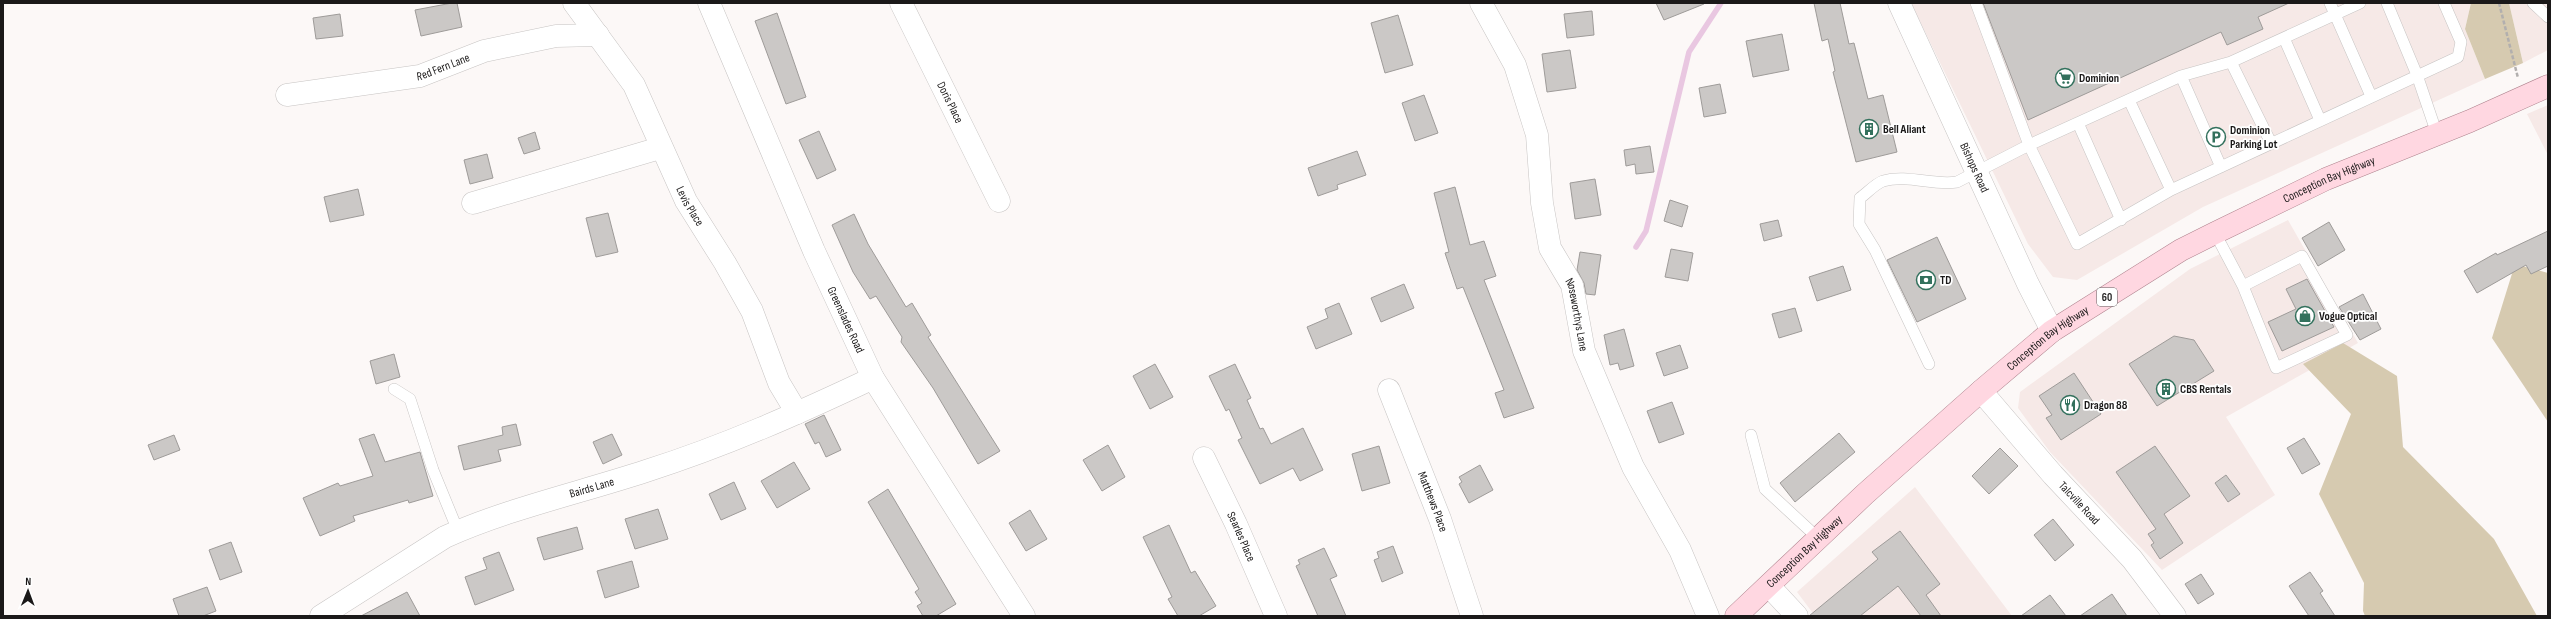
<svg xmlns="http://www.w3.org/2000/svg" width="2551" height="619" font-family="'Sofia Sans Condensed',sans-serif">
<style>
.built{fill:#f6e9e7}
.green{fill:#d6cab0}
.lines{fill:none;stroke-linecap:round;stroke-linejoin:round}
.stream{stroke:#e9c7e1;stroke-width:5.5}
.building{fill:#cbc8c6;stroke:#9e9b99}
.service-casing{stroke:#c7c4c3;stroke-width:12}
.minor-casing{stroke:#c7c4c3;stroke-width:23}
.primary-casing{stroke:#af838e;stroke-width:23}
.path{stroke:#b2afae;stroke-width:2.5;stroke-dasharray:4 2;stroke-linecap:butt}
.service{stroke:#fff;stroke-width:11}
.minor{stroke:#fff;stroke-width:22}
.primary{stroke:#ffd7e1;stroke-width:22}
.labels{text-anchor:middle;stroke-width:3.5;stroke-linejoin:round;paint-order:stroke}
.shield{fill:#fff;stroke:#5f5e5e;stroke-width:1}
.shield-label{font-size:11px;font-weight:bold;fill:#1b1919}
.street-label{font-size:12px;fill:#1b1919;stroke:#fff}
.poi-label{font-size:12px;font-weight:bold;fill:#1b1919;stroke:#fff;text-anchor:start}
</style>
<rect width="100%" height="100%" fill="#fcf8f7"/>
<path class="built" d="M 1911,3 L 2471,3 L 2465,29 L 2485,79 L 2203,207 L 2077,280 L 2053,277 L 2028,244 Z
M 2509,3 L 2548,3 L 2548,50 L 2523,63 Z
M 2548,105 L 2548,155 L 2527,114 Z
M 2288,220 L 2358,343 L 2226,417 L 2275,495 L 2162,570 L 2050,452 L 2018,408 L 2020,392 L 2190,269 Z
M 1915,487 L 2012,616 L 1815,616 L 1797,592 Z"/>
<path class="green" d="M 2471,3 L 2509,3 L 2523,63 L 2485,79 L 2465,29 Z
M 2515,264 L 2548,273 L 2548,422 L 2492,338 Z
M 2343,343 L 2397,376 L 2403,447 L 2494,539 L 2537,616 L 2365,616 L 2363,611 L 2364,583 L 2319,494 L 2351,414 L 2303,364 Z"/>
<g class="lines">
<path class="stream" d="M 1636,247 L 1646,231 L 1689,52 L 1721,3"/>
</g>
<path class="building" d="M 452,3 L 457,3 L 462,27 L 421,36 L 415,10 Z
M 1656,3 L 1704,3 L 1704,4 L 1664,20 Z
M 1814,3 L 1840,3 L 1849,44 L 1854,43 L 1868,99 L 1883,95 L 1897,152 L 1856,162 L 1833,72 L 1835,71 L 1828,39 L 1822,41 Z
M 1983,3 L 2289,3 L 2258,17 L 2263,29 L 2227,45 L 2221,32 L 2028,120 Z
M 1592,11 L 1594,35 L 1567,38 L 1564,14 Z
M 777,13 L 806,97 L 786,104 L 755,21 Z
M 340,14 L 343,36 L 316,39 L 313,18 Z
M 1398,15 L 1413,65 L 1385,73 L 1371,23 Z
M 1782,34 L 1789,70 L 1753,77 L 1746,41 Z
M 1570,50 L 1576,88 L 1547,92 L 1542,54 Z
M 1720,84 L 1726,113 L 1704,117 L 1699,88 Z
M 1424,95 L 1438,133 L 1415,141 L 1402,103 Z
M 819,131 L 836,170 L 817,179 L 799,140 Z
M 535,132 L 540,149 L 524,154 L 518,138 Z
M 1650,146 L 1654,172 L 1636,174 L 1635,164 L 1626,166 L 1624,150 Z
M 1357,151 L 1366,175 L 1337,185 L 1338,189 L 1318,196 L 1308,168 Z
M 487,154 L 493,178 L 470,184 L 464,160 Z
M 1595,179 L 1601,215 L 1575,219 L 1570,183 Z
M 1455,187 L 1470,245 L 1484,241 L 1496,276 L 1484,280 L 1534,408 L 1504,418 L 1495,393 L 1504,390 L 1463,287 L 1457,289 L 1445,253 L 1449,252 L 1434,193 Z
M 358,189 L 364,215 L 330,222 L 324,197 Z
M 1670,200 L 1688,206 L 1682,227 L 1664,221 Z
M 608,213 L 618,252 L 596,257 L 586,218 Z
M 854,214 L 868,244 L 906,307 L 912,303 L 931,335 L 928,337 L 1000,451 L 978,464 L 933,388 L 901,342 L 902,337 L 876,296 L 870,299 L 853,272 L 832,225 Z
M 1778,220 L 1782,236 L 1764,241 L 1760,224 Z
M 2329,222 L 2345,250 L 2318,266 L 2302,238 Z
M 2548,231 L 2548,266 L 2531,274 L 2526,265 L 2477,293 L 2464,271 L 2496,253 L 2497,255 Z
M 1937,237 L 1966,299 L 1917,322 L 1887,260 Z
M 1671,249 L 1693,253 L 1688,281 L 1665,277 Z
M 1580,252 L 1601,255 L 1595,295 L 1586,294 L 1584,283 L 1577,270 Z
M 1843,266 L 1851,290 L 1817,301 L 1809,277 Z
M 2307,279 L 2334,327 L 2282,351 L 2268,322 L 2296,309 L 2286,289 Z
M 1404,284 L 1414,308 L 1381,322 L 1371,298 Z
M 2363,294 L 2381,329 L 2360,340 L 2339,307 Z
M 1339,303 L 1352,334 L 1316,349 L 1307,327 L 1328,318 L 1325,309 Z
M 1795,308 L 1802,331 L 1779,338 L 1772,314 Z
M 1624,329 L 1634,366 L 1620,370 L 1618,363 L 1610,365 L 1604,335 Z
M 2174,336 L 2194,340 L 2214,371 L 2157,406 L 2129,364 Z
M 1680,345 L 1688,368 L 1664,376 L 1656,353 Z
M 394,354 L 400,377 L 376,384 L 370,361 Z
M 1155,364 L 1173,397 L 1150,409 L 1133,376 Z
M 1235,364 L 1251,398 L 1247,400 L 1260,429 L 1263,428 L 1271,444 L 1303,428 L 1323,470 L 1300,481 L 1293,468 L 1260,484 L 1238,440 L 1242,438 L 1229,409 L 1226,411 L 1209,376 Z
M 2074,373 L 2101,414 L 2061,440 L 2046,418 L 2052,415 L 2039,396 Z
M 1672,402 L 1684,434 L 1659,443 L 1647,411 Z
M 824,415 L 841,450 L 826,457 L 819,442 L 815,444 L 805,424 Z
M 516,424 L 521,445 L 498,450 L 501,461 L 464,470 L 458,446 L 503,435 L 502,427 Z
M 1839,433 L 1855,452 L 1795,502 L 1780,483 Z
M 374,434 L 385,462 L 420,452 L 433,496 L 409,503 L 408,500 L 353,516 L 355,521 L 320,536 L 303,498 L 338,483 L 340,486 L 373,476 L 359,439 Z
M 612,434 L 622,455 L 603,464 L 593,442 Z
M 174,435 L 180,450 L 154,460 L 148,445 Z
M 2304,438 L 2320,464 L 2302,474 L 2287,448 Z
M 1108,445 L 1125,477 L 1102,491 L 1083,460 Z
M 1379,446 L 1390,483 L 1362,491 L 1352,454 Z
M 2155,446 L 2190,496 L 2164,514 L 2183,543 L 2160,559 L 2151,545 L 2154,543 L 2148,534 L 2156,529 L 2116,472 Z
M 2000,448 L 2018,466 L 1989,494 L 1972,476 Z
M 794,462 L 810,489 L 777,508 L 761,481 Z
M 1480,465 L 1493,490 L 1469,503 L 1459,484 L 1462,482 L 1459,477 Z
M 2226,475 L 2240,494 L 2228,502 L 2215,483 Z
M 734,482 L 746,509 L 721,520 L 709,494 Z
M 888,489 L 956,604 L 936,616 L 923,616 L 917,606 L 922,603 L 915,592 L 919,589 L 868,502 Z
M 658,509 L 668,539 L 635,549 L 625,519 Z
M 1030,510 L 1047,539 L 1026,551 L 1009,523 Z
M 2053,519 L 2074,545 L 2055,561 L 2034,535 Z
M 1169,525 L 1191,573 L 1195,571 L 1216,606 L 1199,616 L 1178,616 L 1168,599 L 1172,597 L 1143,537 Z
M 577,527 L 583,549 L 544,560 L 537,538 Z
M 1900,531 L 1940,584 L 1926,595 L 1941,616 L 1921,616 L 1898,586 L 1860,616 L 1809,616 L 1878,559 L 1872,552 Z
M 231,542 L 242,572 L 220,580 L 209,550 Z
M 1393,546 L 1403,573 L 1382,582 L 1374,560 L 1379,558 L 1377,552 Z
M 1324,548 L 1337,576 L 1330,579 L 1346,616 L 1318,616 L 1296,566 L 1300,564 L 1298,560 Z
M 499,552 L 514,590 L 475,605 L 465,577 L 487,569 L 483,558 Z
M 632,561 L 639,587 L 605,598 L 597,571 Z
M 2310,572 L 2323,591 L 2320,593 L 2335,616 L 2309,616 L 2289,586 Z
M 2201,574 L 2214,594 L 2198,604 L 2185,584 Z
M 207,587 L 216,611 L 203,616 L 179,616 L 173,599 Z
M 407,592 L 420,616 L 361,616 Z
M 2112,594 L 2127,616 L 2080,616 Z
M 2050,595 L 2066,616 L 2021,616 Z"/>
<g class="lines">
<defs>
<path id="service" d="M 1976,3 L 2029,145 L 2077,244 L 2171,190 L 2458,57 L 2461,42 L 2444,3
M 2330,3 L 2371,96
M 2387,3 L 2417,75 L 2437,134
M 2533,3 L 2548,17
M 2284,38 L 2320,120
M 2231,62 L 2271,143
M 2181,76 L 2221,167
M 2129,100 L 2171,190
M 2078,123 L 2121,220
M 2215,233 L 2243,286 L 2276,368 L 2347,335 L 2302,256 L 2243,286
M 1929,364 L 1875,250 L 1859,224 L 1860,198 C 1867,193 1875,184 1883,181 C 1908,174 1933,186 1957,182 L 2029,145 L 2181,76 L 2231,62 L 2360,3
M 394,389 L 410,399 L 433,470 L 458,531
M 1751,435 L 1765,489 L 1818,538"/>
<g id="minor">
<path id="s1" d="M 574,3 L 634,85 L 686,201 L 725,263 L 752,311 L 779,383 L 797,413"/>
<path id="s2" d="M 709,3 L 814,251 L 873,378 L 1024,616"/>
<path id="s3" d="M 901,3 L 999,201"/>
<path id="s4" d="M 1481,3 L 1515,65 L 1537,135 L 1542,203 L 1550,248 L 1572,285 L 1584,351 L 1633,467 L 1680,550 L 1708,616"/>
<path id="s5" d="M 1899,3 L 2028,284 L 2052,331"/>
<path id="s6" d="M 287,95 L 420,76 L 484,51 L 556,36 L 598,35"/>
<path d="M 473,203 L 660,148"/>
<path id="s7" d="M 1389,390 L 1440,519 L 1472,616"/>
<path id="s8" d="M 1981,391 L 2053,475 L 2132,559 L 2175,616"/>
<path id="s9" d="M 1204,458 L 1236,524 L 1276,616"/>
<path d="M 1769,586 L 1797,616"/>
<path id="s10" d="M 321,616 L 445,537 C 510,508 579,493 646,471 C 725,446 799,413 873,378"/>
</g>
<g id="primary">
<path id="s11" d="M 1736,616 L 1865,494 L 1981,391 L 2052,331 L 2181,250 L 2215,233 L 2326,179 L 2470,121 L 2548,86"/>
</g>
</defs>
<use href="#service" class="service-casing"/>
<use href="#minor" class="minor-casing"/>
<use href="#primary" class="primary-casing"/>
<path class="path" d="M 2499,3 L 2518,78"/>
<use href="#service" class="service"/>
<use href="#minor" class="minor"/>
<use href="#primary" class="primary"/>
</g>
<defs>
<symbol id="supermarket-ring" viewBox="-11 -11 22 22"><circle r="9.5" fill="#fff" stroke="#33715d" stroke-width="1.5"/><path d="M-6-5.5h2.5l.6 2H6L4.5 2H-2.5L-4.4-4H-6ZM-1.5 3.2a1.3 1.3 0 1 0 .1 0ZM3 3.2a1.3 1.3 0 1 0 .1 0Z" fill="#33715d"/></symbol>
<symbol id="building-ring" viewBox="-11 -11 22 22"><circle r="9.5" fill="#fff" stroke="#33715d" stroke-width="1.5"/><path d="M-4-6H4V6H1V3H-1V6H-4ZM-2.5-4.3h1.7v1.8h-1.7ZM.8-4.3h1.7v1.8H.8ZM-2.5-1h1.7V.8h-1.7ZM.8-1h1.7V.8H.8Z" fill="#33715d"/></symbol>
<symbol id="parking-ring" viewBox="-11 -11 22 22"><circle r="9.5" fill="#fff" stroke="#33715d" stroke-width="1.5"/><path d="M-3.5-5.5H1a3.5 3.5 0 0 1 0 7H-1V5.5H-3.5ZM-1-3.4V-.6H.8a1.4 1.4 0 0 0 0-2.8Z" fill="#33715d"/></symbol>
<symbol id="bank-ring" viewBox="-11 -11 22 22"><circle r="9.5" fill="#fff" stroke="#33715d" stroke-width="1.5"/><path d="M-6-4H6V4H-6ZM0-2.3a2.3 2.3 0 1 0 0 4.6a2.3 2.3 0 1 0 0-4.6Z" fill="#33715d"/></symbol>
<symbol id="shop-ring" viewBox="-11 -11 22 22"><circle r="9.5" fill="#fff" stroke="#33715d" stroke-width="1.5"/><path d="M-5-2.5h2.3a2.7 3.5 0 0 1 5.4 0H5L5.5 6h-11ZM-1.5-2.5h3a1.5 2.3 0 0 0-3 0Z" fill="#33715d"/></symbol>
<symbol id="restaurant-ring" viewBox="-11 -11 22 22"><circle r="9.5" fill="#fff" stroke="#33715d" stroke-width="1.5"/><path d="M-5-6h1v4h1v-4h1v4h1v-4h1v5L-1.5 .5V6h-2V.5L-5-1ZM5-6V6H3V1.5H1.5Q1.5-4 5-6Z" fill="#33715d"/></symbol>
</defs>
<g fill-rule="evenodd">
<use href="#supermarket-ring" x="2054" y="67" width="22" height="22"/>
<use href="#building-ring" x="1858" y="118" width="22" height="22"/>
<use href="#parking-ring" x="2205" y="126" width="22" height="22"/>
<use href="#bank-ring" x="1915" y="269" width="22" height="22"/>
<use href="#shop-ring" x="2294" y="305" width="22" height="22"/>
<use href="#building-ring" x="2155" y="378" width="22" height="22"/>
<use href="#restaurant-ring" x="2059" y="394" width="22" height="22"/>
</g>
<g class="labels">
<rect class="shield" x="2097" y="288" width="20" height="18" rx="3"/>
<g class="shield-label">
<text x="2107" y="301">60</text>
</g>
<g class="street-label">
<text dy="4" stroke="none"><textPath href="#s6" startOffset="159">Red Fern Lane</textPath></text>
<text dy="4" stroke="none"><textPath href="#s3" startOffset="111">Doris Place</textPath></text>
<text dy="4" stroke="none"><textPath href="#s5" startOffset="181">Bishops Road</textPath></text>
<text dy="4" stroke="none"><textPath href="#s11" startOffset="742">Conception Bay Highway</textPath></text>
<text dy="4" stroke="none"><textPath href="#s1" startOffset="235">Levis Place</textPath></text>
<text dy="4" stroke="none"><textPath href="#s4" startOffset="331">Noseworthys Lane</textPath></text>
<text dy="4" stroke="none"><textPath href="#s2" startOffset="345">Greenslades Road</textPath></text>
<text dy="4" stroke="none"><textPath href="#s11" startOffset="418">Conception Bay Highway</textPath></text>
<text dy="4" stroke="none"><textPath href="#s10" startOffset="302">Bairds Lane</textPath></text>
<text dy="4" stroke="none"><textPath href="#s7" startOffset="120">Matthews Place</textPath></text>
<text dy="4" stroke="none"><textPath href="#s8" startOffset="149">Talcville Road</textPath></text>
<text dy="4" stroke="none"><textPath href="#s9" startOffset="87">Searles Place</textPath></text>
<text dy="4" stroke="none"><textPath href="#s11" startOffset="94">Conception Bay Highway</textPath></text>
</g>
<g class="poi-label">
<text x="2079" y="82">Dominion</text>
<text x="1883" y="133">Bell Aliant</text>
<text x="2230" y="134">Dominion<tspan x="2230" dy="14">Parking Lot</tspan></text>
<text x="1940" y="284">TD</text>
<text x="2319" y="320">Vogue Optical</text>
<text x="2180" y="393">CBS Rentals</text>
<text x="2084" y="409">Dragon 88</text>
</g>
</g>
<rect width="2551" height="619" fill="none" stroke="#1b1919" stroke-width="8"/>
<g transform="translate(28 591) rotate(1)" stroke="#ffffff" stroke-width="3" paint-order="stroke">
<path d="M0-3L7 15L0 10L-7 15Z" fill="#1b1919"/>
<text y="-6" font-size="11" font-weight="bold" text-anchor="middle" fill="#1b1919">N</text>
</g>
</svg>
